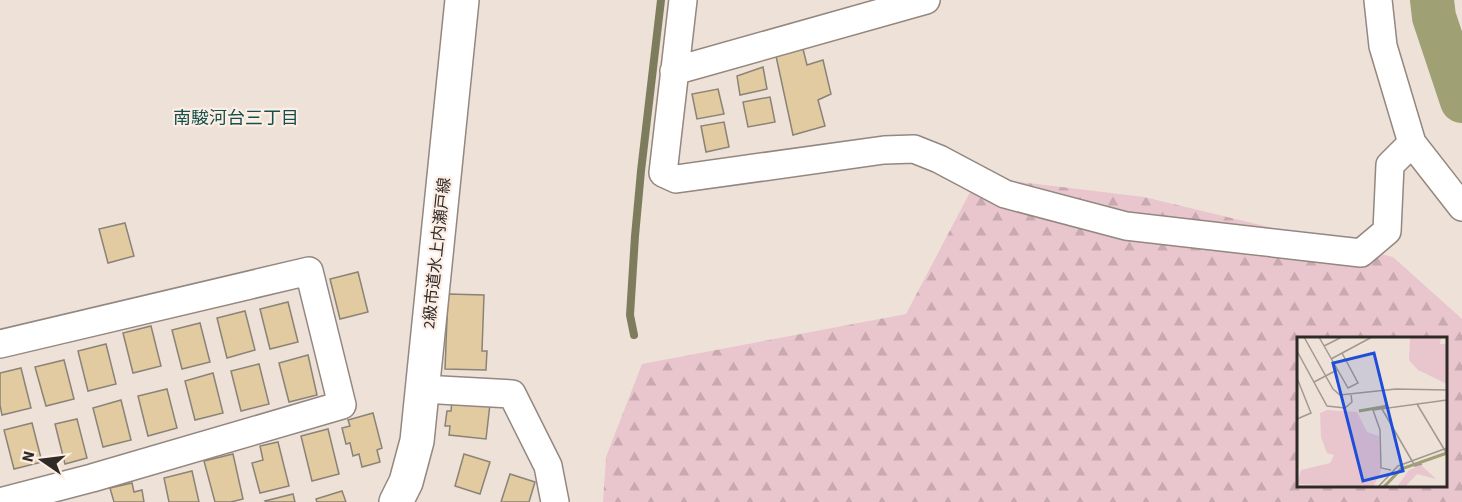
<svg xmlns="http://www.w3.org/2000/svg" width="1462" height="502" font-family="'Source Sans 3','Noto Sans JP',sans-serif">
<style>
.forest{fill:url(#forest-firs);fill-rule:evenodd}
.lines{fill:none;stroke-linecap:round;stroke-linejoin:round}
.stream{stroke:#7d7d5d;stroke-width:8}
.river{stroke:#9fa074;stroke-width:44}
.building{fill:#e2cba1;stroke:#8a8377;stroke-width:1.5}
.minor-casing{stroke:#93877f;stroke-width:30}
.tertiary-casing{stroke:#93877f;stroke-width:36}
.minor{stroke:#fff;stroke-width:27}
.tertiary{stroke:#fff;stroke-width:33}
.labels{text-anchor:middle;stroke-width:4.5;stroke-linejoin:round;paint-order:stroke}
.street-label{font-size:16px;fill:#2f2a26;stroke:#fceee5}
.neighbourhood-label{font-size:18px;fill:#14504b;stroke:#fceee5}
.inset-river{fill:none;stroke:#9fa074;stroke-width:3}
.inset-road{fill:none;stroke:#a29891;stroke-width:1.5}
.view{fill:#1d4ed8;fill-opacity:0.15;stroke:#1d4ed8;stroke-width:3}
.inset-edge{fill:none;stroke:#2f2a26;stroke-width:3}
</style>
<defs>
<pattern id="forest-firs" width="22" height="20" patternUnits="userSpaceOnUse" patternTransform="scale(1.5)"><rect width="22" height="20" fill="#e9c5cd"/><path d="M5 1l3.5 6h-7zM16 11l3.5 6h-7z" fill="#c8a9b0"/></pattern>
</defs>
<rect width="100%" height="100%" fill="#eee1d8"/>
<path class="forest" d="M 978,177 L 1144,197 L 1393,257 L 1462,319 L 1462,502 L 603,502 L 606,457 L 642,364 L 906,314 ZM 1298,338 L 1446,338 L 1446,486 L 1298,486 Z"/>
<g class="lines">
<path class="stream" d="M 634,335 L 630,315 L 635,236 L 641,171 L 661,0"/>
<path class="river" d="M 1432,0 L 1434,17 L 1462,101"/>
</g>
<path class="building" d="M 803,49 L 807,65 L 823,60 L 831,94 L 818,100 L 825,126 L 793,135 L 776,56 Z
M 763,67 L 767,89 L 740,95 L 737,76 Z
M 718,89 L 724,114 L 697,119 L 692,94 Z
M 770,97 L 775,122 L 748,127 L 743,102 Z
M 724,122 L 729,147 L 706,152 L 701,126 Z
M 125,223 L 134,256 L 108,263 L 99,229 Z
M 358,272 L 368,312 L 340,319 L 330,279 Z
M 448,294 L 484,295 L 482,351 L 487,351 L 486,370 L 445,369 Z
M 288,302 L 298,342 L 270,349 L 260,309 Z
M 245,311 L 255,350 L 227,358 L 217,318 Z
M 200,323 L 210,362 L 182,369 L 172,330 Z
M 151,326 L 161,366 L 133,373 L 123,333 Z
M 106,344 L 116,384 L 88,391 L 78,351 Z
M 308,355 L 317,395 L 289,402 L 279,363 Z
M 64,360 L 74,399 L 46,406 L 35,367 Z
M 259,364 L 269,404 L 241,411 L 231,371 Z
M 21,368 L 31,408 L 2,415 L 0,405 L 0,373 Z
M 213,373 L 223,413 L 195,420 L 185,381 Z
M 167,389 L 177,428 L 148,436 L 138,396 Z
M 121,400 L 131,440 L 103,447 L 93,408 Z
M 452,400 L 490,404 L 486,439 L 449,435 L 450,426 L 445,426 L 447,411 L 451,411 Z
M 373,413 L 382,448 L 377,450 L 380,462 L 362,467 L 359,454 L 353,456 L 350,443 L 346,444 L 342,428 L 350,426 L 348,420 Z
M 77,419 L 87,458 L 65,464 L 55,424 Z
M 32,423 L 42,462 L 14,469 L 4,430 Z
M 328,429 L 339,474 L 312,481 L 301,436 Z
M 278,442 L 289,486 L 260,493 L 252,463 L 263,460 L 260,446 Z
M 233,454 L 243,499 L 231,502 L 215,502 L 204,461 Z
M 464,454 L 490,462 L 480,494 L 455,486 Z
M 192,471 L 199,502 L 169,502 L 164,478 Z
M 510,474 L 535,482 L 529,502 L 501,502 Z
M 132,483 L 134,492 L 142,490 L 144,502 L 114,502 L 110,488 Z
M 342,491 L 346,502 L 317,502 L 316,499 Z
M 293,494 L 295,502 L 266,502 L 265,501 Z"/>
<g class="lines">
<defs>
<path id="minor" d="M 683,0 L 663,173 L 676,179 L 884,150 L 914,149 L 939,159 L 1005,194 L 1126,226 L 1361,253 L 1387,231 L 1390,165 L 1412,143
M 1378,0 L 1383,46 L 1412,143 L 1462,207
M 674,71 L 926,0
M 0,344 L 309,271 L 342,405 L 92,478 L 0,502
M 422,389 L 512,394 L 548,466 L 555,502"/>
<path id="tertiary" d="M 396,502 L 406,482 L 417,441 L 462,0"/>
</defs>
<use href="#minor" class="minor-casing"/>
<use href="#tertiary" class="tertiary-casing"/>
<use href="#minor" class="minor"/>
<use href="#tertiary" class="tertiary"/>
</g>
<g class="labels">
<g class="street-label">
<text transform="translate(436 253) rotate(-84)" y="6">2級市道水上内瀬戸線</text>
</g>
<g class="neighbourhood-label">
<text x="236" y="124">南駿河台三丁目</text>
</g>
</g>
<g transform="translate(1297 337)">
<rect width="150" height="150" fill="#eee1d8"/>
<path d="M 113,0 L 144,0 L 143,7 L 150,7 L 150,47 L 121,33 L 112,23 ZM 30,73 L 60,75 L 70,95 L 82,99 L 84,134 L 76,150 L 0,147 L 4,133 L 33,126 L 37,118 L 30,116 L 24,100 L 23,76 ZM 124,128 L 139,142 L 120,137 L 108,150 L 100,150 L 112,133 Z" fill="#e9c5cd"/>
<path class="inset-river" d="M 62,74 L 91,69M 87,150 L 104,132 L 150,116"/>
<path class="inset-road" d="M 7,0 L 36,52 L 43,58 L 99,52 L 150,53M 22,0 L 51,51 L 61,46 L 45,16M 27,9 L 45,0M 0,14 L 30,69 L 48,71 L 55,65 L 54,58M 34,22 L 75,0M 0,41 L 14,76 L 0,82M 17,45 L 40,33M 120,67 L 150,117M 85,72 L 118,129 L 125,127M 94,133 L 84,131 L 83,93 L 76,73 L 150,63M 81,150 L 101,129 L 150,111"/>
<path class="view" d="M 77,16 L 106,134 L 66,144 L 36,26 Z"/>
<rect width="150" height="150" class="inset-edge"/>
</g>
<g transform="translate(42 460) rotate(284)" stroke="#fceee5" stroke-width="4.5" paint-order="stroke">
<path d="M0-4.5L10 22L0 15L-10 22Z" fill="#2f2a26"/>
<text y="-9" font-size="16" font-weight="bold" text-anchor="middle" fill="#2f2a26">N</text>
</g>
</svg>
